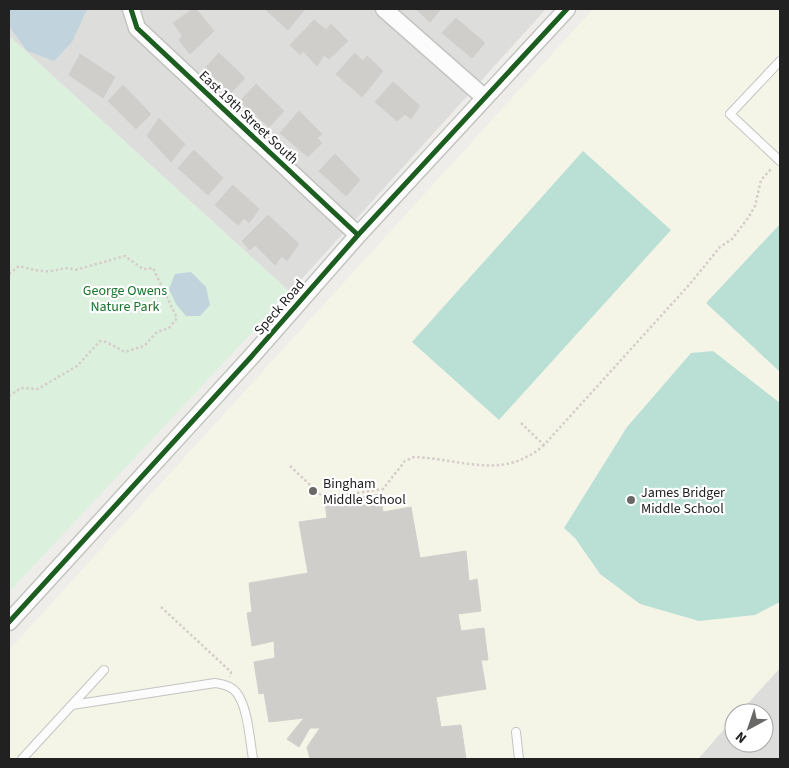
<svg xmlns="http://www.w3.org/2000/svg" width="789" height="768" font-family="'Source Sans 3',sans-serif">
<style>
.residential{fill:#dddddb}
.education{fill:#f4f5e7}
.park{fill:#dbf1de}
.pitch{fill:#bae0d6}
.water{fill:#c1d4dd}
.building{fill:#cfcecb;stroke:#d1cfcc}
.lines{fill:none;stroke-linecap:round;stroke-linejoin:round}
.lane-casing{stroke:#c4c4c2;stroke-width:10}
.street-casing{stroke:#c4c4c2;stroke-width:19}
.path{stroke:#d6ccca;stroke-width:2.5;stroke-dasharray:2.5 2.5;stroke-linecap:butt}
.lane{stroke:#fcfcfc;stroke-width:8}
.street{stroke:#fcfcfc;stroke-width:16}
.cycleway-casing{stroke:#fff;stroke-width:8}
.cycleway{stroke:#1b5e20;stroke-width:5}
.poi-dot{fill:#696867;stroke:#fff;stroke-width:2}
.labels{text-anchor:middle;stroke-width:4.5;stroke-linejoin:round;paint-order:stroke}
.street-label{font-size:14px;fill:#212121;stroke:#fff}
.park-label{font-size:14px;fill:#19742e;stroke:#fff}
.poi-label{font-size:14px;fill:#212121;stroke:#fff;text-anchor:start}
</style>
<rect width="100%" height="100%" fill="#eeedea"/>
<path class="residential" d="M 9,9 L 546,9 L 290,292 L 9,36 Z
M 780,668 L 780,759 L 698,759 L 734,718 L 734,743 L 764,743 L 764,713 L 739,713 Z"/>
<path class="education" d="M 593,9 L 780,9 L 780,668 L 739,713 L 734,713 L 734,718 L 698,759 L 9,759 L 9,650 Z"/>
<path class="park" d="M 9,36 L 290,292 L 9,592 Z"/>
<path class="pitch" d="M 583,151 L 671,230 L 499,420 L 412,342 Z
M 780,224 L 780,372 L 706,303 Z
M 713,351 L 780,403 L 780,602 L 755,615 L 699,621 L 640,604 L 600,574 L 575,538 L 564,528 L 627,427 L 691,353 Z"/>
<path class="water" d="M 9,9 L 87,9 L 72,42 L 54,61 L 27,51 L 9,26 Z
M 191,272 L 206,287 L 210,305 L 200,316 L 186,316 L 176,304 L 169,289 L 175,274 Z"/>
<path class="building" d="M 193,9 L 196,9 L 214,31 L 190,54 L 179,40 L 182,35 L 173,23 Z
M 265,9 L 305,9 L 288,30 Z
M 416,9 L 441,9 L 430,22 Z
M 456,18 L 485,43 L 472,58 L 442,33 Z
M 314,20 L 326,30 L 331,24 L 348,41 L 329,59 L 324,55 L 317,66 L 303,51 L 300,55 L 290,45 Z
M 219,53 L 245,78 L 231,93 L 205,68 Z
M 355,53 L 363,61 L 367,56 L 383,71 L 362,97 L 336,74 Z
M 80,54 L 115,77 L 103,98 L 69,75 Z
M 393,82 L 420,106 L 411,119 L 405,114 L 397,121 L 375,102 Z
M 256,84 L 284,111 L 269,127 L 240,101 Z
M 123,85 L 151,114 L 136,129 L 108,101 Z
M 299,111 L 322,134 L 317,138 L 322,143 L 308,157 L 280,133 Z
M 159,118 L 185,144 L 171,162 L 147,136 Z
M 194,150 L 223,178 L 208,195 L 178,168 Z
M 335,154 L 360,180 L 346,196 L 319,171 Z
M 233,185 L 259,209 L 249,223 L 244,218 L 238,225 L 215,205 Z
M 268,215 L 299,244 L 287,261 L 282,256 L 275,265 L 255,245 L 250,250 L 242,241 Z
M 380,494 L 383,512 L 411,507 L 420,558 L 466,551 L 469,581 L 477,579 L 481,611 L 458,614 L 461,631 L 484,628 L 488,660 L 481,660 L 486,689 L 436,697 L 441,727 L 461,725 L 466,759 L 310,759 L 307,747 L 320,728 L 310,728 L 299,747 L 287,739 L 304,718 L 269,722 L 264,693 L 259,694 L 254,662 L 275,658 L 274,641 L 252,646 L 247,613 L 252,612 L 249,583 L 308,573 L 299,522 L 327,518 L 325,503 Z"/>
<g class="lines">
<defs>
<path id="lane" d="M 780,61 L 730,114 L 780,161
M 72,705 L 215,683 C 223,684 231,686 236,692 C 248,706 250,742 253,759
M 516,732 L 519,759
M 22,759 L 104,670"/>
<path id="street" d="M 131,9 L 137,28 L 358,235
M 384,9 L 485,98
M 9,622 L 251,357 L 358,235 L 567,9"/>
</defs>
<use href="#lane" class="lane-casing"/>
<use href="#street" class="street-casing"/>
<path class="path" d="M 9,274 L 19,266 C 30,269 40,272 51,271 C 61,270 65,266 75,270 L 125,256 L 143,269 L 153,268 L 177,318 L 169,328 L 157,332 L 144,346 L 125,352 L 106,342 L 100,341 L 77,366 L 38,389 L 21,388 L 9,396
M 521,423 L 544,445 L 689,285 L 720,247 L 732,239 L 748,218 L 755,206 L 761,180 L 772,168
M 290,466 L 324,498 L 383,489 L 405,461 L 414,457 C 463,459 503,481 544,445
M 161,607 L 231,672 L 230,677"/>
<use href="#lane" class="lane"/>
<use href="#street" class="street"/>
<defs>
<path id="cycleway" d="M 131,9 L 137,28 L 358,235
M 9,622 L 251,357 L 358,235 L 567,9"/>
</defs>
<use href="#cycleway" class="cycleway-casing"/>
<use href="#cycleway" class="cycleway"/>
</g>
<g class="poi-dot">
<circle cx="313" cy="491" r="5"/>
<circle cx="631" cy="500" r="5"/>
</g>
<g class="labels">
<g class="street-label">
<text transform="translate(249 117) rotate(43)" y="5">East 19th Street South</text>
<text transform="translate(279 307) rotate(-49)" y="5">Speck Road</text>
</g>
<g class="park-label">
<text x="125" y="295">George Owens<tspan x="125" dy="16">Nature Park</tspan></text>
</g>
<g class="poi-label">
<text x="323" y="488">Bingham<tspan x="323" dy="16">Middle School</tspan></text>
<text x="641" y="497">James Bridger<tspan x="641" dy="16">Middle School</tspan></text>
</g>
</g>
<rect width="789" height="768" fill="none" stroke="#212121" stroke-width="20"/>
<g transform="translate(749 728) rotate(220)"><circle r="24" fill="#ffffff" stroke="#a6a6a6"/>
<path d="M0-4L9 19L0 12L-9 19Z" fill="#696867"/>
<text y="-8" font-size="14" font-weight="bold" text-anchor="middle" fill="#212121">N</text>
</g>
</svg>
